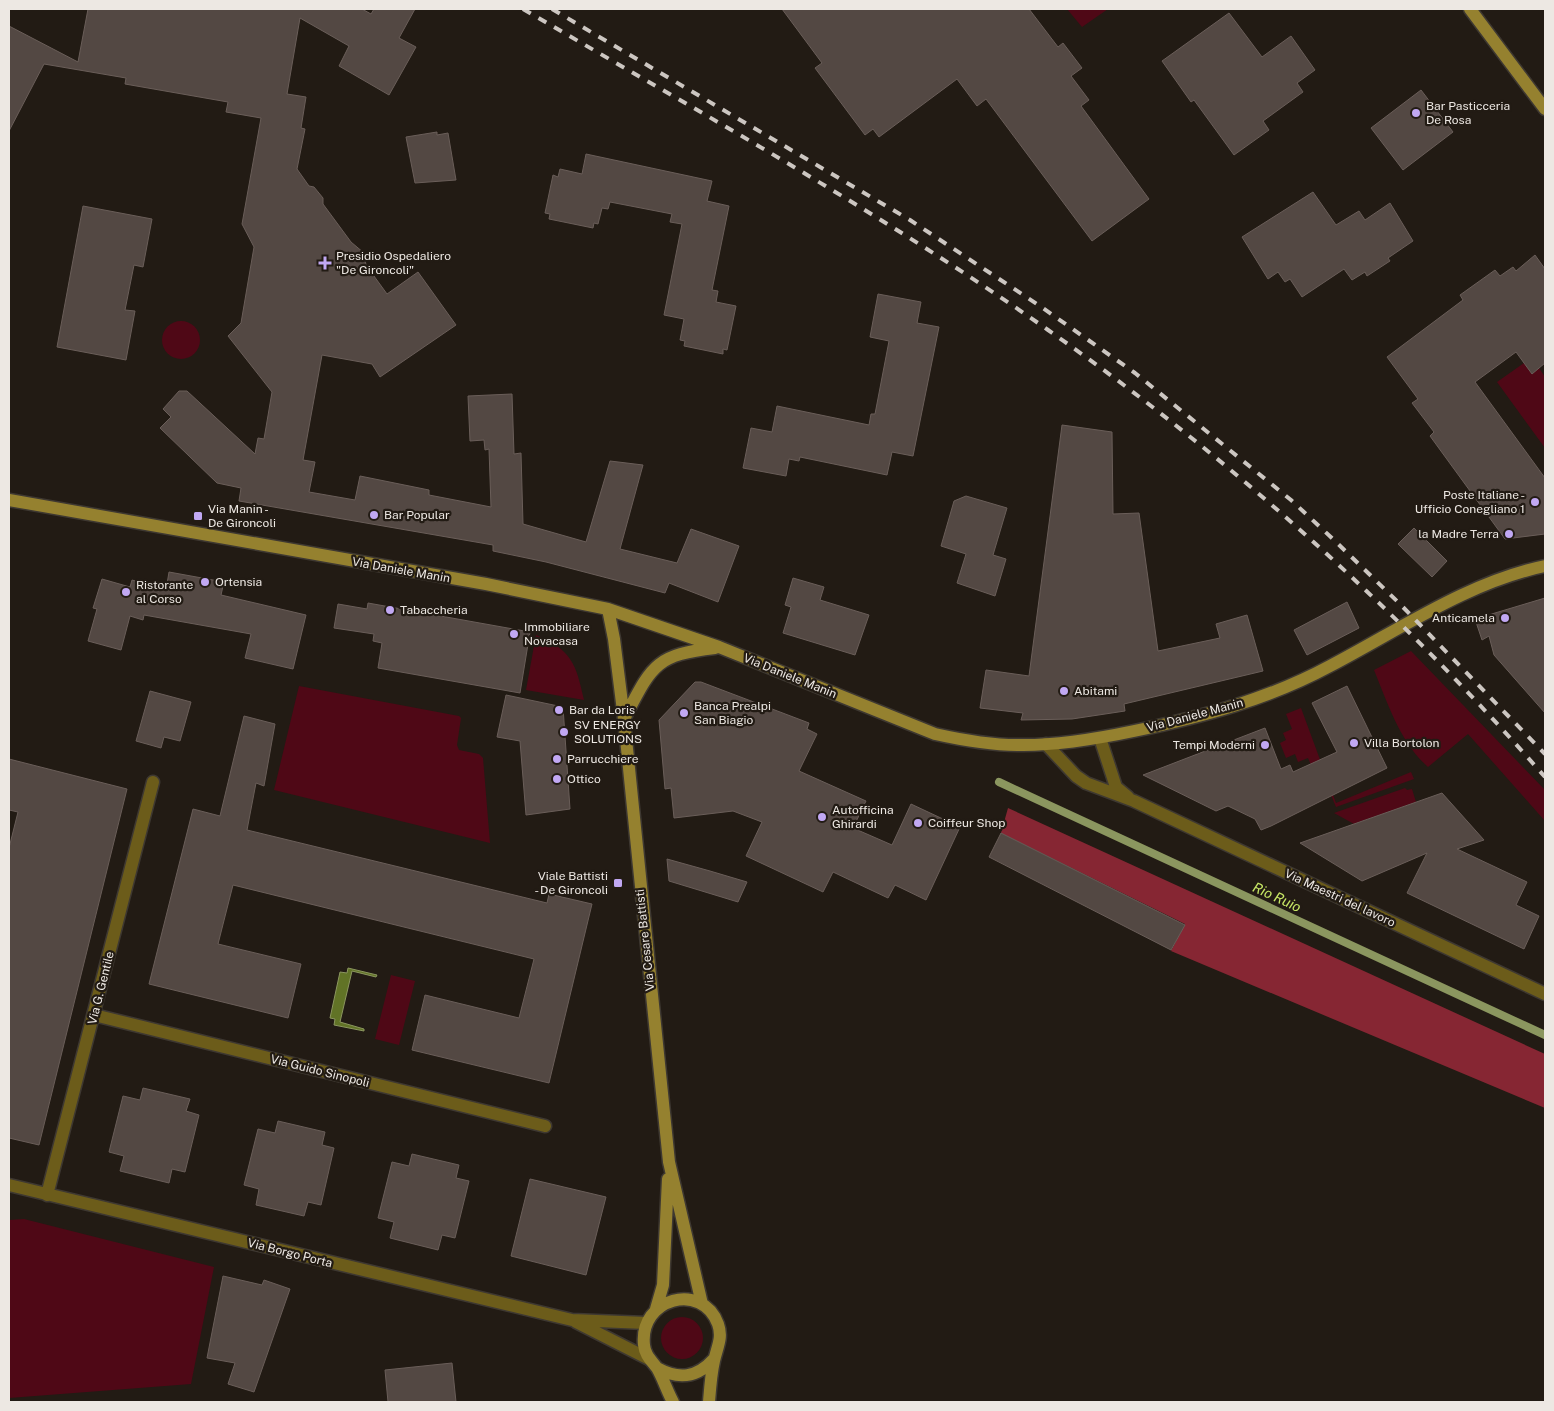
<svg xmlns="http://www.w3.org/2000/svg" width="1554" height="1411" font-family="'Public Sans',sans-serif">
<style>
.green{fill:#4f0816}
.forest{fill:#862633}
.water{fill:#617326;stroke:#8b965f}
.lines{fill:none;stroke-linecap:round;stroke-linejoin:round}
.stream{stroke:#8b965f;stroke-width:8}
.building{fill:#534843;stroke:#6a5e59}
.street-casing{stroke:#3e3831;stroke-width:15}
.secondary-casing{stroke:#3e3831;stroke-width:15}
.street{stroke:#6c5c1a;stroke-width:12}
.secondary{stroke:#95812f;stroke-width:12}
.rail{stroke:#ccc6c1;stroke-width:4;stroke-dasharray:9 9;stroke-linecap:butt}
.poi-dot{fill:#c1a8f3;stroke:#221b14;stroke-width:2}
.labels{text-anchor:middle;stroke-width:4.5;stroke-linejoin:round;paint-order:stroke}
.poi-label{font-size:12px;fill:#ede8e3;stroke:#221b14;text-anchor:start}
.street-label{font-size:12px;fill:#ede8e3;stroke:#221b14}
.water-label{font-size:14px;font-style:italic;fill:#c7e765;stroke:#221b14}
</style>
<rect width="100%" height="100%" fill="#221b14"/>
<path class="green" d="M 1067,9 L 1108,9 L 1082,27 Z
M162 340a19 19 0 1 1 38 0a19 19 0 1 1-38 0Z
M 1524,363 L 1532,373 L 1539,368 L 1545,377 L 1545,448 L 1497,382 Z
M 536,635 C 572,650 576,664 584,700 L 526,690 Z
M 1411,651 L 1545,790 L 1545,821 L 1468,734 L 1428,767 C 1400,742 1388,704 1374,670 Z
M 299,686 L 459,716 L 461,718 L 457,745 L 459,750 L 479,754 L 483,758 L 490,843 L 274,790 Z
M 1301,708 L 1336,803 L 1411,772 L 1414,779 L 1336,807 L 1331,795 L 1322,791 L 1308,758 L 1298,762 L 1295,754 L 1286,758 L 1280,743 L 1286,740 L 1283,733 L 1292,729 L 1286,714 Z
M 1405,788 L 1407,790 L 1412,789 L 1416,802 L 1354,824 L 1334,813 Z
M 391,975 L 415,981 L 399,1045 L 375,1039 Z
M 24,1219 L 214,1267 L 191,1384 L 9,1398 L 9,1220 Z
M661 1338a21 21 0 1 1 42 0a21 21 0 1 1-42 0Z"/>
<path class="forest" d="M 1008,808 L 1545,1054 L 1545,1108 L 1171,951 L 1185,924 L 1001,833 Z"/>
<path class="water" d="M 348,968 L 377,975 L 376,977 L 352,971 L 340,1022 L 364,1029 L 364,1031 L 334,1025 L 335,1019 L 330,1018 L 340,972 L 347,973 Z"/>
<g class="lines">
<path class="stream" d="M 999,782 L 1545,1035"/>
</g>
<path class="building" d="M 88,9 L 362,9 L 371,14 L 374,9 L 415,9 L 399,38 L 416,47 L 389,95 L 339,66 L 349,46 L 300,18 L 287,94 L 306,97 L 301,128 L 305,129 L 297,169 L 309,186 L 314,187 L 323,198 L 323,204 L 351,242 L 364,253 L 366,265 L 387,294 L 418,272 L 456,325 L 380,377 L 372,364 L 322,355 L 303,460 L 315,462 L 309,492 L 355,500 L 360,476 L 429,490 L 429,495 L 491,507 L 489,449 L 485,450 L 484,440 L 470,441 L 468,396 L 512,394 L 514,454 L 521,453 L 523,524 L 586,542 L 610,461 L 643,465 L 620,549 L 677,563 L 691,529 L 739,546 L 718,602 L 669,583 L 665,593 L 546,562 L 493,551 L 493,545 L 239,501 L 241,488 L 217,483 L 160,428 L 171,417 L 163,409 L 179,391 L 187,391 L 255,454 L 258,438 L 264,439 L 272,392 L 228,336 L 241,323 L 254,247 L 242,224 L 261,118 L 226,112 L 228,102 L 125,84 L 126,78 L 44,64 L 9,131 L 9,26 L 78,62 Z
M 782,9 L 1029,9 L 1058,47 L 1063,43 L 1082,68 L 1071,76 L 1089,100 L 1081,106 L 1149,199 L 1092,241 L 986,99 L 977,106 L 957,79 L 879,137 L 873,129 L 865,135 L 815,68 L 822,63 Z
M 1229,13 L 1262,57 L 1291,36 L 1315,70 L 1297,83 L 1303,92 L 1263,121 L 1269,130 L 1234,155 L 1194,100 L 1191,102 L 1162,61 Z
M 1421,90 L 1453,132 L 1403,170 L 1371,128 Z
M 437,132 L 437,135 L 448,133 L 456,180 L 415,183 L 406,137 Z
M 586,154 L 712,181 L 707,201 L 729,206 L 712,290 L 718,291 L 716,302 L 736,306 L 727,350 L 723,349 L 723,354 L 684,346 L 685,341 L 680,340 L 684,319 L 664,315 L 682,224 L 670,222 L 672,214 L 610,202 L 608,209 L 602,208 L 598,224 L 594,223 L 593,228 L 549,219 L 550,214 L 545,213 L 553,175 L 558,177 L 560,169 L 582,174 Z
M 1313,192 L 1336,225 L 1359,211 L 1365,220 L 1390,203 L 1413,241 L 1388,258 L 1390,261 L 1367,276 L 1365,272 L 1352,280 L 1344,269 L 1302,297 L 1290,279 L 1285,282 L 1278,272 L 1268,279 L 1242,237 Z
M 83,206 L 152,219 L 143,267 L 134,265 L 125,310 L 135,311 L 126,360 L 57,347 Z
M 1535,255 L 1545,269 L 1545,363 L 1532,374 L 1516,352 L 1475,382 L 1545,478 L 1545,534 L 1505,539 L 1430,436 L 1434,432 L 1412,403 L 1418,399 L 1387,357 L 1463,300 L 1460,295 L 1495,270 L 1500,276 L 1513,267 L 1516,271 Z
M 878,294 L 921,302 L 917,323 L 939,327 L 913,456 L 892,452 L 887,475 L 800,457 L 799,461 L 789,459 L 786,476 L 743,468 L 751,428 L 772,432 L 777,406 L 869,425 L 871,414 L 875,414 L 889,341 L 870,337 Z
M 1062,425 L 1112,432 L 1113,514 L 1139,513 L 1158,651 L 1220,638 L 1216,624 L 1247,615 L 1263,671 L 1124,704 L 1125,711 L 1072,719 L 1021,720 L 1023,713 L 980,708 L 986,670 L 1029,676 Z
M 966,496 L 1007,508 L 993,555 L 1006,559 L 995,596 L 957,583 L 966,554 L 941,546 L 954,501 Z
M 1414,528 L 1447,561 L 1432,577 L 1398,544 Z
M 169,572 L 224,582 L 221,595 L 306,615 L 293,669 L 245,658 L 251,634 L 144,615 L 143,620 L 130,616 L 121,650 L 88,641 L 97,609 L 93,608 L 102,579 L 130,587 L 132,580 L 166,590 Z
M 793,578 L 824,587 L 820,600 L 869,615 L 855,655 L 783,633 L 791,607 L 785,605 Z
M 1545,598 L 1545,713 L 1494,655 L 1489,636 L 1482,640 L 1475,619 Z
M 1347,602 L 1359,628 L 1307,655 L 1294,630 Z
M 368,603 L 530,632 L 520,693 L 378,668 L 382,643 L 373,641 L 374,634 L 334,628 L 338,604 L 367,609 Z
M 695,682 L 701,682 L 809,723 L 807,729 L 817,734 L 799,771 L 866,801 L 853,828 L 892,845 L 911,804 L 960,827 L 926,900 L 895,885 L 888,898 L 833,872 L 823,892 L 746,856 L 762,822 L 733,811 L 674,818 L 671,788 L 665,789 L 659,720 Z
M 1347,686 L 1387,768 L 1271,826 L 1261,830 L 1255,819 L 1228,806 L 1216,811 L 1143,775 L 1265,728 L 1281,769 L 1290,765 L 1293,772 L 1337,752 L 1312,703 Z
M 150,691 L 191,702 L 180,741 L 164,737 L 161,748 L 136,741 Z
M 506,695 L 563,707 L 570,809 L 526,815 L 520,741 L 497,737 Z
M 244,716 L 275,724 L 264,786 L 256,783 L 247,830 L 547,903 L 549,894 L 592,904 L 549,1083 L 412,1050 L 425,995 L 519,1018 L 534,959 L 233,885 L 218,944 L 301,964 L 288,1018 L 149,984 L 193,809 L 220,816 Z
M 9,759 L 127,789 L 39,1145 L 9,1138 L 9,848 L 18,812 L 9,810 Z
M 1442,793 L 1484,840 L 1457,849 L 1527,882 L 1516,905 L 1539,916 L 1524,949 L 1407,893 L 1427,853 L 1362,881 L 1300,843 Z
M 1001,833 L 1185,925 L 1171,950 L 989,857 Z
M 667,859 L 710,871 L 747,882 L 738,902 L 669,881 Z
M 143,1088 L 190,1099 L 186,1111 L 199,1115 L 185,1172 L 172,1169 L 169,1183 L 120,1171 L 124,1156 L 109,1152 L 123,1096 L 140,1100 Z
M 278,1121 L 325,1132 L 322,1145 L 334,1148 L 321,1205 L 308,1202 L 304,1216 L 256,1205 L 259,1189 L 244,1185 L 258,1129 L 275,1133 Z
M 412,1154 L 459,1165 L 456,1178 L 469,1181 L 455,1238 L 442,1235 L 438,1250 L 390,1238 L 394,1222 L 378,1218 L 392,1162 L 409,1166 Z
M 530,1179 L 606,1197 L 586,1275 L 511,1256 Z
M 223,1276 L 262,1285 L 264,1280 L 290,1289 L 254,1392 L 228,1384 L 235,1363 L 207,1358 Z
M 452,1363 L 456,1402 L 388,1402 L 385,1370 Z"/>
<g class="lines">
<defs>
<path id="street" d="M 1100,738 L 1116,787 L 1128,797
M 1046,744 L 1076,776 L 1086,783 L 1134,801 L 1545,994
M 94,1015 L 545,1126
M 9,1185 L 572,1320 L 646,1323
M 47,1195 L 153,782
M 576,1322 L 649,1359"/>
<path id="secondary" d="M 1470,9 L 1545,109
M 9,500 L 486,584 L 608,609 L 719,647 L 935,734 C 962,740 990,745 1017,745 C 1056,746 1096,739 1134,731 C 1202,717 1269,699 1330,666 C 1399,630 1468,582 1545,566
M 608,609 L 614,639 L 624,719 L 669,1162 L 702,1304
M 624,719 C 652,666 654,655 715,648
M 656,1309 L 663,1285 L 668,1179
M 657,1368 C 679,1380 697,1378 714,1359
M 673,1402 C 667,1391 663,1378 657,1368 C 651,1360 645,1355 644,1345 C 639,1298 702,1281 718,1324 C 723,1338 717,1347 714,1361 C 711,1374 710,1389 709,1402"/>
</defs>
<use href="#street" class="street-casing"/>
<use href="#secondary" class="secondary-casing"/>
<use href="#street" class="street"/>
<use href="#secondary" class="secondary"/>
<path class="rail" d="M 523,9 C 727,128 936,243 1125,386 C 1277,501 1419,633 1545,777
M 552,9 L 910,220 L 1040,306 L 1135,373 L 1291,500 L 1334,540 L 1400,604 L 1545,754"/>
</g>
<g class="poi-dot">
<circle cx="1416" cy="113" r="5"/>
<path d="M322.5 255.5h5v5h5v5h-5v5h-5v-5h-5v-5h5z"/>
<circle cx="1535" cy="502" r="5"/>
<circle cx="374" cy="515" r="5"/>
<rect x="193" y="511" width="10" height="10" rx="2.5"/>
<circle cx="1509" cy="534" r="5"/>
<circle cx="205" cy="582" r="5"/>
<circle cx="126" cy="592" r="5"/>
<circle cx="390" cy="610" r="5"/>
<circle cx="1505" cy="618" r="5"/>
<circle cx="514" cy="634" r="5"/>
<circle cx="1064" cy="691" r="5"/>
<circle cx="559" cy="710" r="5"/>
<circle cx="684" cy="713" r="5"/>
<circle cx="564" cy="732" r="5"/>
<circle cx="1354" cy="743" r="5"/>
<circle cx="1265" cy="745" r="5"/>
<circle cx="557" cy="759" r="5"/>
<circle cx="557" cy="779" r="5"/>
<circle cx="822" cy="817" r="5"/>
<circle cx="918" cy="823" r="5"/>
<rect x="613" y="878" width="10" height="10" rx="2.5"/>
</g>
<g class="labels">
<g class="poi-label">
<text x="1426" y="110">Bar Pasticceria<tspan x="1426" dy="14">De Rosa</tspan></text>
<text x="336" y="260">Presidio Ospedaliero<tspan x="336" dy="14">"De Gironcoli"</tspan></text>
<text x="1525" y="499" text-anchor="end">Poste Italiane -<tspan x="1525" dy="14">Ufficio Conegliano 1</tspan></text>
<text x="208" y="513">Via Manin -<tspan x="208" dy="14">De Gironcoli</tspan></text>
<text x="384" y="519">Bar Popular</text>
<text x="1499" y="538" text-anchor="end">la Madre Terra</text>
<text x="215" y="586">Ortensia</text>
<text x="136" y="589">Ristorante<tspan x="136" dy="14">al Corso</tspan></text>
<text x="400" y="614">Tabaccheria</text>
<text x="1495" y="622" text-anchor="end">Anticamela</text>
<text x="524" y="631">Immobiliare<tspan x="524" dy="14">Novacasa</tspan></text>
<text x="1074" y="695">Abitami</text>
<text x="694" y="710">Banca Prealpi<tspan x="694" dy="14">San Biagio</tspan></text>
<text x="569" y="714">Bar da Loris</text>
<text x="574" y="729">SV ENERGY<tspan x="574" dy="14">SOLUTIONS</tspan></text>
<text x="1364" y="747">Villa Bortolon</text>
<text x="1255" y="749" text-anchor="end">Tempi Moderni</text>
<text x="567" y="763">Parrucchiere</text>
<text x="567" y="783">Ottico</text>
<text x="832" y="814">Autofficina<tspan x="832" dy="14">Ghirardi</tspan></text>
<text x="928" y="827">Coiffeur Shop</text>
<text x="608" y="880" text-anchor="end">Viale Battisti<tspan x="608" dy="14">- De Gironcoli</tspan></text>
</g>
<g class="street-label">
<text transform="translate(401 570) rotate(10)" y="4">Via Daniele Manin</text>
<text transform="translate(790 676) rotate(22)" y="4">Via Daniele Manin</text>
<text transform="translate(1195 715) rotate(-15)" y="4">Via Daniele Manin</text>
<text transform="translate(1340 898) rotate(25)" y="4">Via Maestri del lavoro</text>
<text transform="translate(645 940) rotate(-96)" y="4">Via Cesare Battisti</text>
<text transform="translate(101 988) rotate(-76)" y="4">Via G. Gentile</text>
<text transform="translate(320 1071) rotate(14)" y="4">Via Guido Sinopoli</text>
<text transform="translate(290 1253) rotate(14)" y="4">Via Borgo Porta</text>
</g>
<g class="water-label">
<text transform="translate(1277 897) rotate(25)" y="5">Rio Ruio</text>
</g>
</g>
<rect width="1554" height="1411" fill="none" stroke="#ede8e3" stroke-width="20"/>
</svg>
